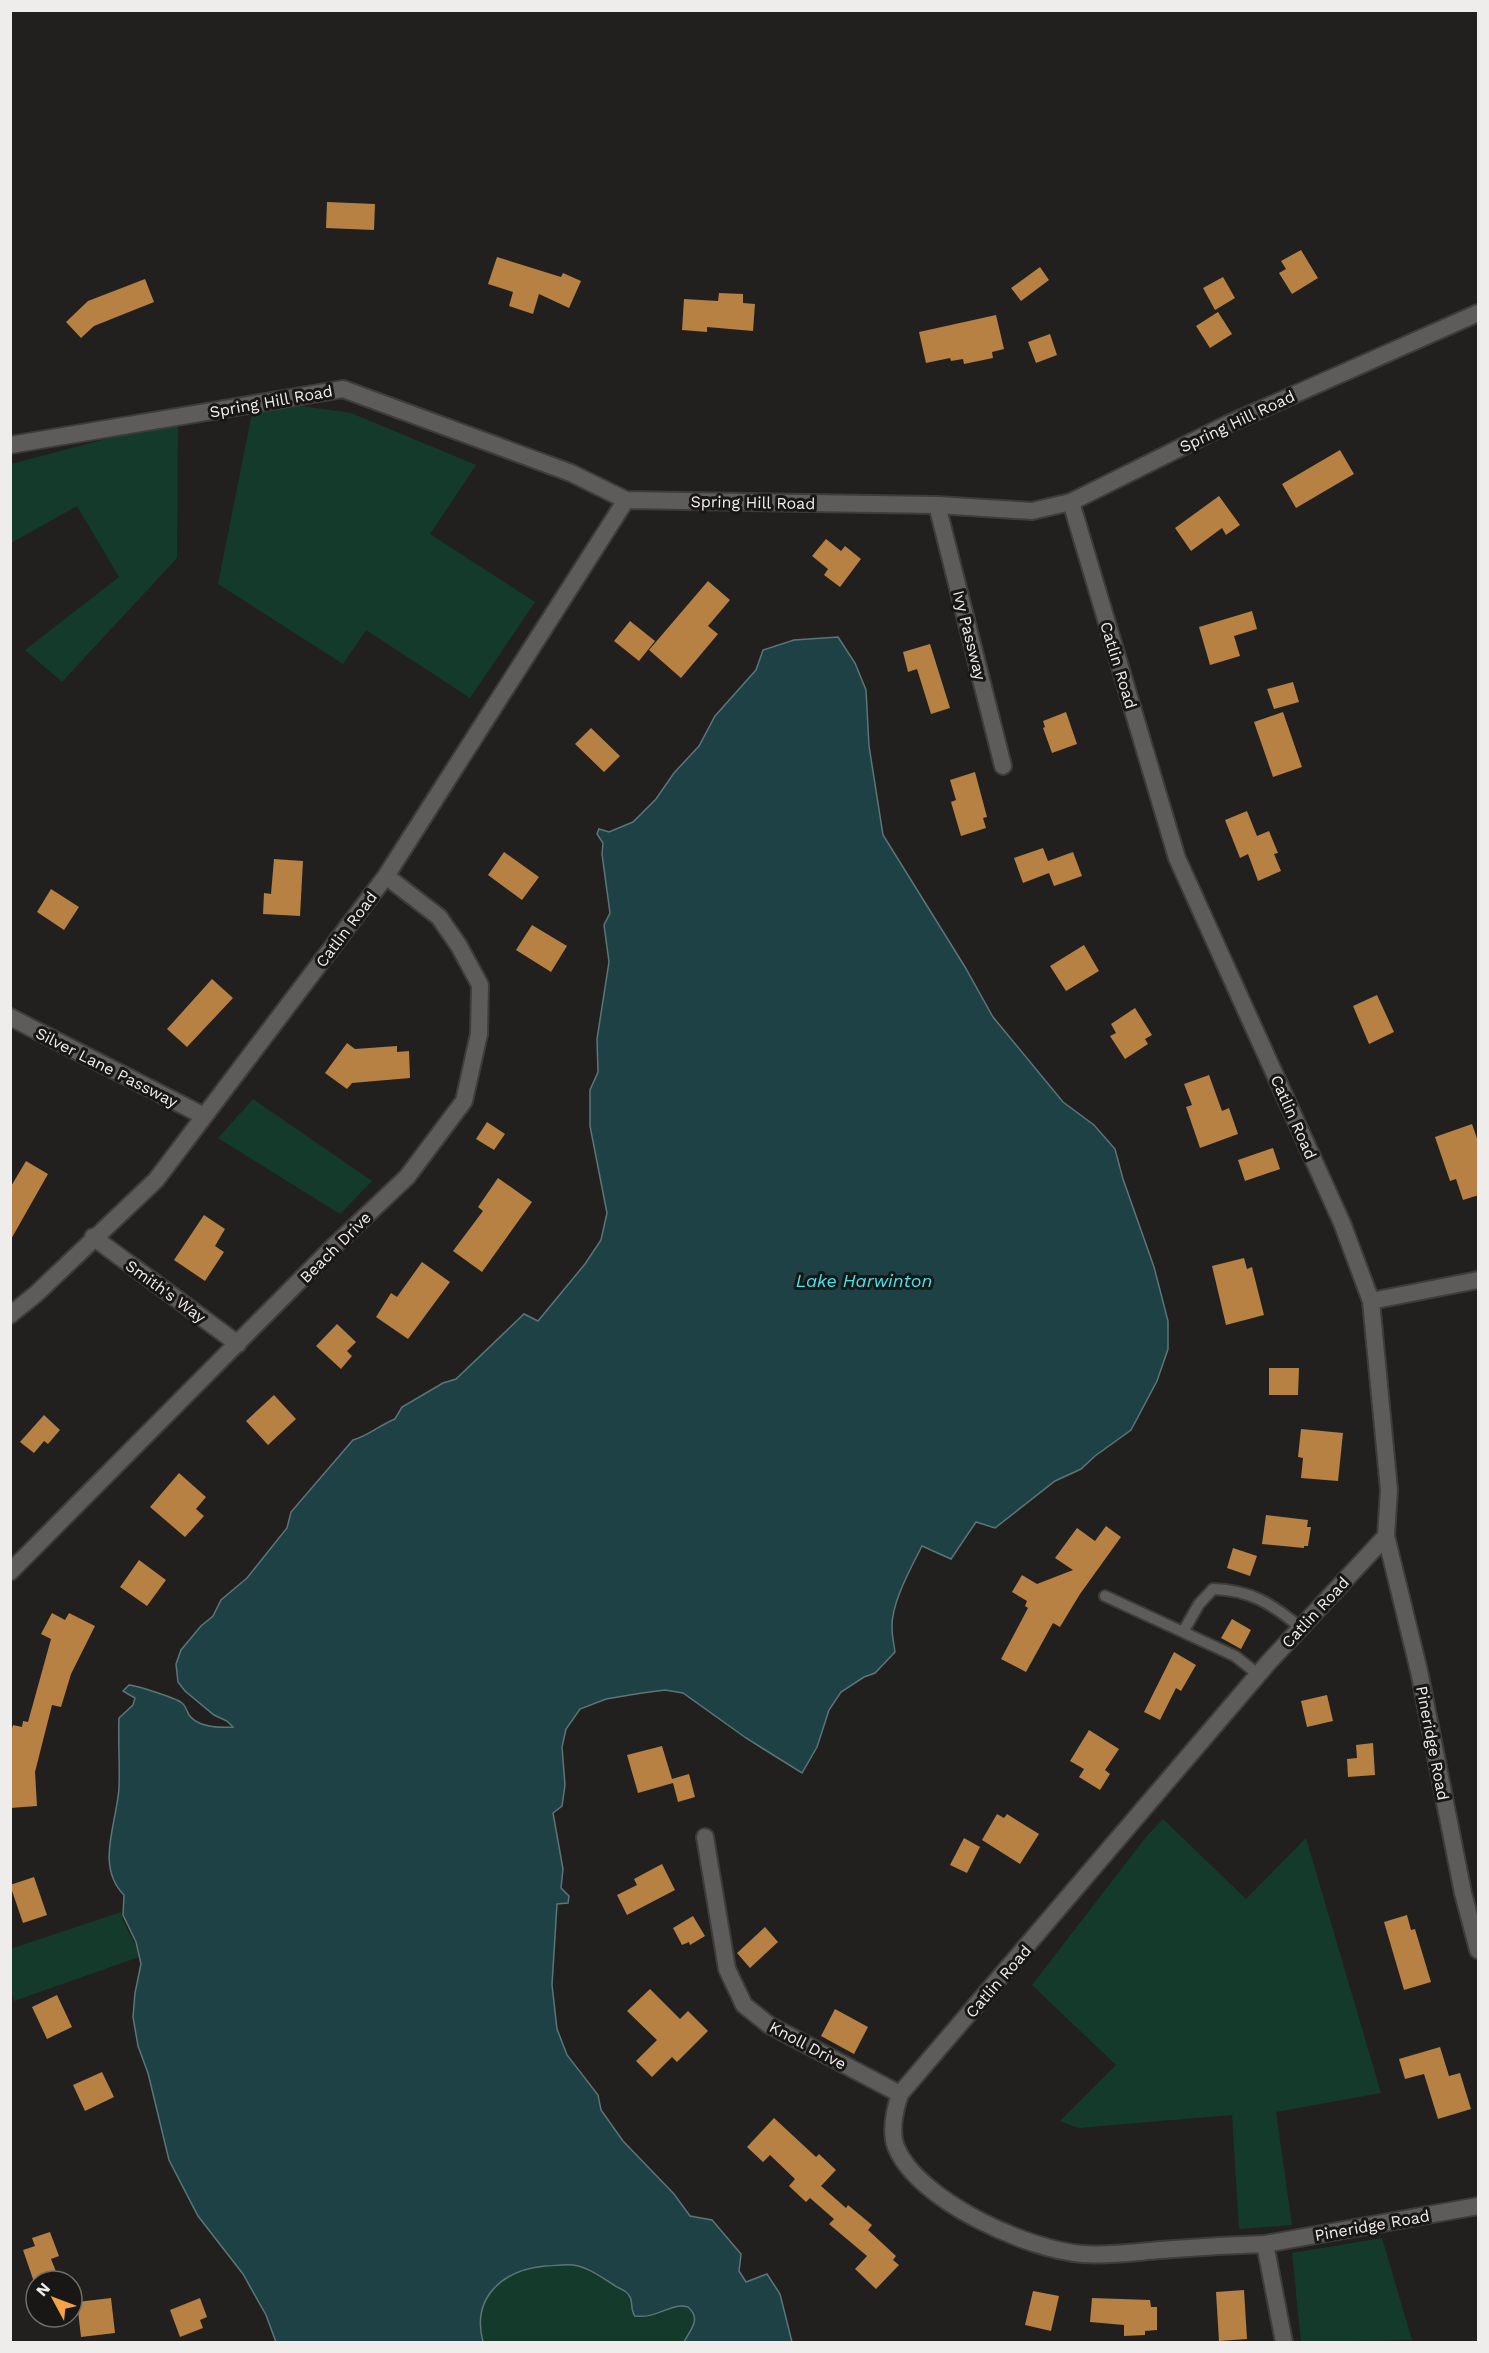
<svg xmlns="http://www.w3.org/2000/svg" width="1489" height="2353" font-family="'Work Sans',sans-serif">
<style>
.green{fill:#133a2b}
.water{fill:#1d4144;stroke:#5c7576;stroke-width:1.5}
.building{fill:#b68143}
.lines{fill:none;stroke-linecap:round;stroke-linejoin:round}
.service-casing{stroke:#3d3c3a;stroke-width:14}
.minor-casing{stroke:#3d3c3a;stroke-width:20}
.service{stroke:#5e5c5a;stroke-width:10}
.minor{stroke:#5e5c5a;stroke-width:16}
.labels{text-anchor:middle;stroke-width:6;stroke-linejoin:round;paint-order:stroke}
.street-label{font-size:16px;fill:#efedec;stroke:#191715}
.water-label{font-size:18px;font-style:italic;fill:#40e8f4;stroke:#191715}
</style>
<rect width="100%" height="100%" fill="#22201f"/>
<path class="green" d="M 294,405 L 351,413 L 476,465 L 430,534 L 535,602 L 470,698 L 366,630 L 343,664 L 218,584 L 253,408 Z
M 178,420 L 177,558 L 62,682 L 25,650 L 119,577 L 77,506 L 11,543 L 11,464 Z
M 253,1099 L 372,1181 L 340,1214 L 218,1138 Z
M 1163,1819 L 1246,1899 L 1306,1838 L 1381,2093 L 1276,2112 L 1292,2225 L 1239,2229 L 1232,2115 L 1078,2128 L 1060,2121 L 1116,2065 L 1032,1985 L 1146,1837 Z
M 121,1912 C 124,1929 136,1940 139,1957 L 14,2001 L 11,1990 L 10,1949 Z
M 1382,2238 L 1412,2340 L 1301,2342 L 1292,2253 Z
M 555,2264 L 581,2267 L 625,2291 L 632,2299 L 632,2313 L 681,2305 C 706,2313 691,2328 684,2342 L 483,2342 C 474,2310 491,2280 523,2270 C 534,2266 545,2267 555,2264 Z"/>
<path class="water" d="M 838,637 L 855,663 L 866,690 L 869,746 L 883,835 L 965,967 L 993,1017 L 1063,1102 L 1094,1125 L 1115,1149 L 1123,1179 L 1154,1267 L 1168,1321 L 1168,1349 L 1157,1381 L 1131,1430 L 1095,1456 L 1081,1469 L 1055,1481 L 995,1528 L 976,1522 L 951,1559 L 922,1546 C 911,1568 891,1603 892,1628 C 892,1636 894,1644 895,1652 L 875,1673 L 864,1677 L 841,1692 L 829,1710 L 817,1747 L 802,1773 L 746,1738 L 683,1693 L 665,1690 L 642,1693 L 606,1699 L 580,1709 L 566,1729 L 562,1747 L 565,1785 L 562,1806 L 553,1813 L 563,1869 L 561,1888 L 569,1896 L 568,1903 L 557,1904 L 552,1985 L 557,2029 L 567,2055 L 598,2095 L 601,2110 L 623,2141 L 674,2194 L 690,2216 L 712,2220 L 741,2254 L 739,2271 L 746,2282 L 767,2274 L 780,2294 L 792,2342 L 684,2342 C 690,2330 702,2319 688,2307 C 671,2302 658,2319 635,2316 C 629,2309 635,2299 626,2292 C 623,2289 617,2288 614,2285 C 601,2277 588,2267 573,2265 C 563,2264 554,2266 545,2266 C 503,2270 471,2297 483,2342 L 276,2342 L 266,2315 L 243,2274 L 198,2216 L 169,2160 L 148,2073 L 138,2046 L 133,2017 L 135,1993 L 141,1964 L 136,1942 L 123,1915 L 124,1895 C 95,1866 117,1823 119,1788 C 120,1764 118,1741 119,1718 L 133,1705 L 135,1698 L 123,1691 L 129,1685 C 138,1686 176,1698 182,1703 C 185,1705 187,1711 189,1715 C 198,1727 219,1728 233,1727 L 227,1721 L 214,1715 L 185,1691 L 178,1682 L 176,1664 L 181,1650 L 201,1626 L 213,1616 L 221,1600 L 247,1578 L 287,1528 L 291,1512 L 353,1440 C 368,1436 380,1425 395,1419 L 402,1407 L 443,1383 L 456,1379 L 524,1314 L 538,1321 L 585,1264 L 601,1240 L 607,1213 L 590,1126 L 590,1090 L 598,1072 L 597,1039 L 609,962 L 604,925 L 610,913 L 602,854 L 603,843 L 597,834 L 599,829 L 609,832 L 633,822 L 656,799 L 674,773 L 699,746 L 715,716 L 756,670 L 763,650 L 794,640 Z"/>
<path class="building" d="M 327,202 L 375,204 L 374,230 L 326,228 Z
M 1301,250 L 1318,278 L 1292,294 L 1279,273 L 1286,269 L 1281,261 Z
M 497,257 L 561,277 L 563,273 L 581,281 L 569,308 L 539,294 L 533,314 L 509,306 L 513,292 L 488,284 Z
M 1040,267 L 1049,280 L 1021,301 L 1011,288 Z
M 1223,277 L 1235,298 L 1215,310 L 1203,288 Z
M 145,279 L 154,302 L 94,326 L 81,338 L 66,322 L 88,301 Z
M 719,293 L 743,294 L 743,303 L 755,304 L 753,331 L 707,327 L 707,332 L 682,330 L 684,299 L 718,301 Z
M 1218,312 L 1232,334 L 1210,348 L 1196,326 Z
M 996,315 L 1004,349 L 992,352 L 993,358 L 964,364 L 963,359 L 951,361 L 950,358 L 926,363 L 919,332 Z
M 1050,334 L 1057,355 L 1036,363 L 1028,342 Z
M 1340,450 L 1354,474 L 1296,508 L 1282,484 Z
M 1219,496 L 1240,525 L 1226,535 L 1222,528 L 1191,551 L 1175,528 Z
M 826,539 L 841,551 L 845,546 L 861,559 L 840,587 L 824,575 L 828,569 L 812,556 Z
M 708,581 L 730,600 L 708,626 L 718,634 L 681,678 L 649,650 Z
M 1252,611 L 1257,629 L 1234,636 L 1240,656 L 1210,665 L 1199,627 Z
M 630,621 L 655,641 L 639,661 L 614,641 Z
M 930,644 L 950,708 L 931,714 L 917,669 L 908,672 L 903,652 Z
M 1293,682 L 1299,702 L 1274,709 L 1267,689 Z
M 1066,712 L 1077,744 L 1052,753 L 1043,728 L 1045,727 L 1043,721 Z
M 1283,712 L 1302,767 L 1273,777 L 1254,722 Z
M 591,728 L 620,756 L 604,772 L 575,744 Z
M 975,772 L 987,817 L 983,818 L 986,828 L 961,836 L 951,802 L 956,800 L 950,780 Z
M 1247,811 L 1257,836 L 1269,831 L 1278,853 L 1274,854 L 1281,871 L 1258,881 L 1248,854 L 1240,858 L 1225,820 Z
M 1043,848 L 1048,861 L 1073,852 L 1082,876 L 1054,886 L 1049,873 L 1023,883 L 1014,858 Z
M 504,852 L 539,877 L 522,900 L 488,875 Z
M 274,859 L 303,861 L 300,916 L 263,914 L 264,893 L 271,894 Z
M 51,889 L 79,907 L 64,930 L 37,912 Z
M 532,925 L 567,946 L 551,972 L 516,950 Z
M 1084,945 L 1099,971 L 1066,991 L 1050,966 Z
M 212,979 L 233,998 L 187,1047 L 167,1029 Z
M 1377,995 L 1394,1032 L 1369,1044 L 1353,1006 Z
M 1135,1008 L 1152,1035 L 1145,1039 L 1148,1044 L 1125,1059 L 1110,1036 L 1116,1033 L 1111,1024 Z
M 347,1043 L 355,1049 L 397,1046 L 397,1052 L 409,1051 L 410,1078 L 352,1083 L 347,1089 L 325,1073 Z
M 1209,1075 L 1222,1111 L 1229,1108 L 1238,1134 L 1200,1148 L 1186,1107 L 1192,1105 L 1184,1084 Z
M 487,1122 L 505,1134 L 494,1150 L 476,1139 Z
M 1472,1124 L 1479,1144 L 1479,1195 L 1463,1200 L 1456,1179 L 1450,1181 L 1435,1137 Z
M 1273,1148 L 1280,1169 L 1245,1181 L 1238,1160 Z
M 26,1161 L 48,1174 L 10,1241 L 10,1188 Z
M 498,1178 L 532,1202 L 482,1272 L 453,1251 L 483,1211 L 478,1207 Z
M 204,1215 L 225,1229 L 215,1246 L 224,1252 L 205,1281 L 174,1260 Z
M 1244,1258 L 1247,1269 L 1252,1267 L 1264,1315 L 1226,1325 L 1212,1266 Z
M 422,1262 L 450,1282 L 408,1339 L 376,1317 L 391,1293 L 397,1297 Z
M 337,1324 L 356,1342 L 347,1351 L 352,1356 L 341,1369 L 316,1346 Z
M 1269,1368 L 1299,1368 L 1298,1395 L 1269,1395 Z
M 274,1395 L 296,1419 L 268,1445 L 246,1421 Z
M 44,1415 L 60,1430 L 48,1444 L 44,1441 L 34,1453 L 20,1442 Z
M 1301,1429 L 1343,1433 L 1338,1481 L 1301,1478 L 1303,1458 L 1298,1457 Z
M 179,1473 L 206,1497 L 196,1509 L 204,1516 L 185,1537 L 150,1507 Z
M 1266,1515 L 1308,1520 L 1307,1527 L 1311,1527 L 1308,1546 L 1304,1546 L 1304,1548 L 1262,1544 Z
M 1106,1526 L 1121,1537 L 1080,1594 L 1060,1627 L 1053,1623 L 1026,1672 L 1001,1659 L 1028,1608 L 1025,1606 L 1027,1601 L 1012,1592 L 1022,1575 L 1037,1584 L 1073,1570 L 1055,1558 L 1077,1528 L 1095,1541 Z
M 1233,1548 L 1257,1556 L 1250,1576 L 1227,1568 Z
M 139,1560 L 166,1580 L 147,1606 L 120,1587 Z
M 52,1613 L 65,1620 L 69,1613 L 95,1626 L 71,1674 L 61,1707 L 52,1705 L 35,1772 L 37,1806 L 10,1808 L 10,1736 L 13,1725 L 22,1727 L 23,1721 L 28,1722 L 51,1639 L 41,1634 Z
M 1232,1619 L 1251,1630 L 1241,1649 L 1221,1638 Z
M 1174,1652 L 1196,1665 L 1181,1691 L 1176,1688 L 1160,1720 L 1144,1712 Z
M 1327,1695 L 1333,1721 L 1307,1727 L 1301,1701 Z
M 1089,1730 L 1119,1749 L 1105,1770 L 1110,1774 L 1100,1790 L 1079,1777 L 1084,1769 L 1070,1761 Z
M 1373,1743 L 1375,1775 L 1348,1777 L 1347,1759 L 1357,1758 L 1356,1745 Z
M 662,1746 L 672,1779 L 689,1774 L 695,1797 L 678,1802 L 673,1783 L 638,1793 L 627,1755 Z
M 997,1814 L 1004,1818 L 1007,1814 L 1039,1834 L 1020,1864 L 982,1840 Z
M 964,1838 L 980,1847 L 967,1873 L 950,1865 Z
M 662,1864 L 675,1890 L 627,1915 L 617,1895 L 637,1885 L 634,1879 Z
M 34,1877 L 47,1915 L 23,1923 L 10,1885 Z
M 1407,1915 L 1411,1930 L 1415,1929 L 1431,1982 L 1404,1990 L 1384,1922 Z
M 693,1916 L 705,1936 L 690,1945 L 689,1942 L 682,1945 L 673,1928 Z
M 765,1927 L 778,1942 L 750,1968 L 737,1953 Z
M 650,1989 L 680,2019 L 688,2011 L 708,2031 L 677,2062 L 672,2057 L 652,2077 L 636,2061 L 657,2040 L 627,2011 Z
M 57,1995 L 72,2027 L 47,2039 L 32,2007 Z
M 835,2009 L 868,2027 L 854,2054 L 821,2036 Z
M 1440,2047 L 1449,2076 L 1460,2073 L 1471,2109 L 1438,2119 L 1424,2074 L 1405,2079 L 1399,2059 Z
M 102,2072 L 114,2097 L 85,2111 L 73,2085 Z
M 774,2118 L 816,2157 L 819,2154 L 836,2170 L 821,2186 L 846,2208 L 848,2205 L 872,2225 L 868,2230 L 896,2256 L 893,2260 L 899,2265 L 876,2289 L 855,2269 L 867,2256 L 829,2224 L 834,2219 L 810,2198 L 806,2202 L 789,2186 L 795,2179 L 770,2155 L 763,2162 L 747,2147 Z
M 50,2232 L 59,2256 L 51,2259 L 57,2274 L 34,2282 L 23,2250 L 35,2246 L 32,2238 Z
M 1244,2290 L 1247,2339 L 1219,2341 L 1216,2292 Z
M 1033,2291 L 1059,2296 L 1051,2331 L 1025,2325 Z
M 111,2298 L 115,2333 L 81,2337 L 77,2302 Z
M 200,2298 L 207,2317 L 200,2320 L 203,2328 L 180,2337 L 170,2310 Z
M 1092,2298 L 1150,2300 L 1151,2307 L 1157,2307 L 1157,2330 L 1145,2331 L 1145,2335 L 1124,2336 L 1124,2325 L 1090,2322 Z"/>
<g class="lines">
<defs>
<path id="service" d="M 1105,1596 L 1235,1656 L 1259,1675
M 1183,1632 L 1199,1604 L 1213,1589 C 1251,1590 1272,1604 1301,1628"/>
<path id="minor" d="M 10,445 L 343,389 L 571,473 L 626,500 L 937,505 L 1032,511 L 1071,502 L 1228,424 L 1478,313
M 1071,502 L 1177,858 L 1342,1223 L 1371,1301 L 1389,1490 L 1386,1536 L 1268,1663 L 900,2094 C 895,2109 890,2131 896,2147 C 918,2201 1028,2250 1083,2254 C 1109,2256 1135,2252 1160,2250 C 1195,2247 1230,2245 1265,2244 L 1284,2342
M 937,505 L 1003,766
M 10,1017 L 204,1116
M 93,1237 L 238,1344
M 1371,1301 L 1478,1280
M 10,1315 L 36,1294 L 156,1180 L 386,876 L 626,500
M 1386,1536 L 1419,1671 L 1463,1893 L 1478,1950
M 10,1572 L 332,1248 L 407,1177 L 464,1101 L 479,1034 L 480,985 L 459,946 L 439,917 L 386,876
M 705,1837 L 727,1969 L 744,2005 L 769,2025 L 900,2094
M 1265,2244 L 1478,2206"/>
</defs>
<use href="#service" class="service-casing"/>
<use href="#minor" class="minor-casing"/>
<use href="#service" class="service"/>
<use href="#minor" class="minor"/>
</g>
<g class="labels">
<g class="street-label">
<text transform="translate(271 401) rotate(-10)" y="6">Spring Hill Road</text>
<text transform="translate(1237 421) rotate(-25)" y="6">Spring Hill Road</text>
<text transform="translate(753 502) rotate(1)" y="6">Spring Hill Road</text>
<text transform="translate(970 635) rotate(76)" y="6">Ivy Passway</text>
<text transform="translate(1119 665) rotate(73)" y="6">Catlin Road</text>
<text transform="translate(346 929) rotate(-53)" y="6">Catlin Road</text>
<text transform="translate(107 1067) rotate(27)" y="6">Silver Lane Passway</text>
<text transform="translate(1294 1117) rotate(66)" y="6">Catlin Road</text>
<text transform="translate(335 1247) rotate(-45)" y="6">Beach Drive</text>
<text transform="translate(166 1291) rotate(36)" y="6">Smith's Way</text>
<text transform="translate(1315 1612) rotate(-47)" y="6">Catlin Road</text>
<text transform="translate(1433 1743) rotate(79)" y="6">Pineridge Road</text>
<text transform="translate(998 1981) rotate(-49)" y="6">Catlin Road</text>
<text transform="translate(808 2045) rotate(28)" y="6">Knoll Drive</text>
<text transform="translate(1372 2225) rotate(-10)" y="6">Pineridge Road</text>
</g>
<g class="water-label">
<text x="864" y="1287">Lake Harwinton</text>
</g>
</g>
<rect width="1489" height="2353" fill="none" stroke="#efedec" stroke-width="24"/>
<g transform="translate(54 2299) rotate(311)"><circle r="28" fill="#191715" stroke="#6f6d6b" stroke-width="1.5"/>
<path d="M0-4.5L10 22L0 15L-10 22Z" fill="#f5a346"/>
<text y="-9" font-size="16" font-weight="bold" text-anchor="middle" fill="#efedec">N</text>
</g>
</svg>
